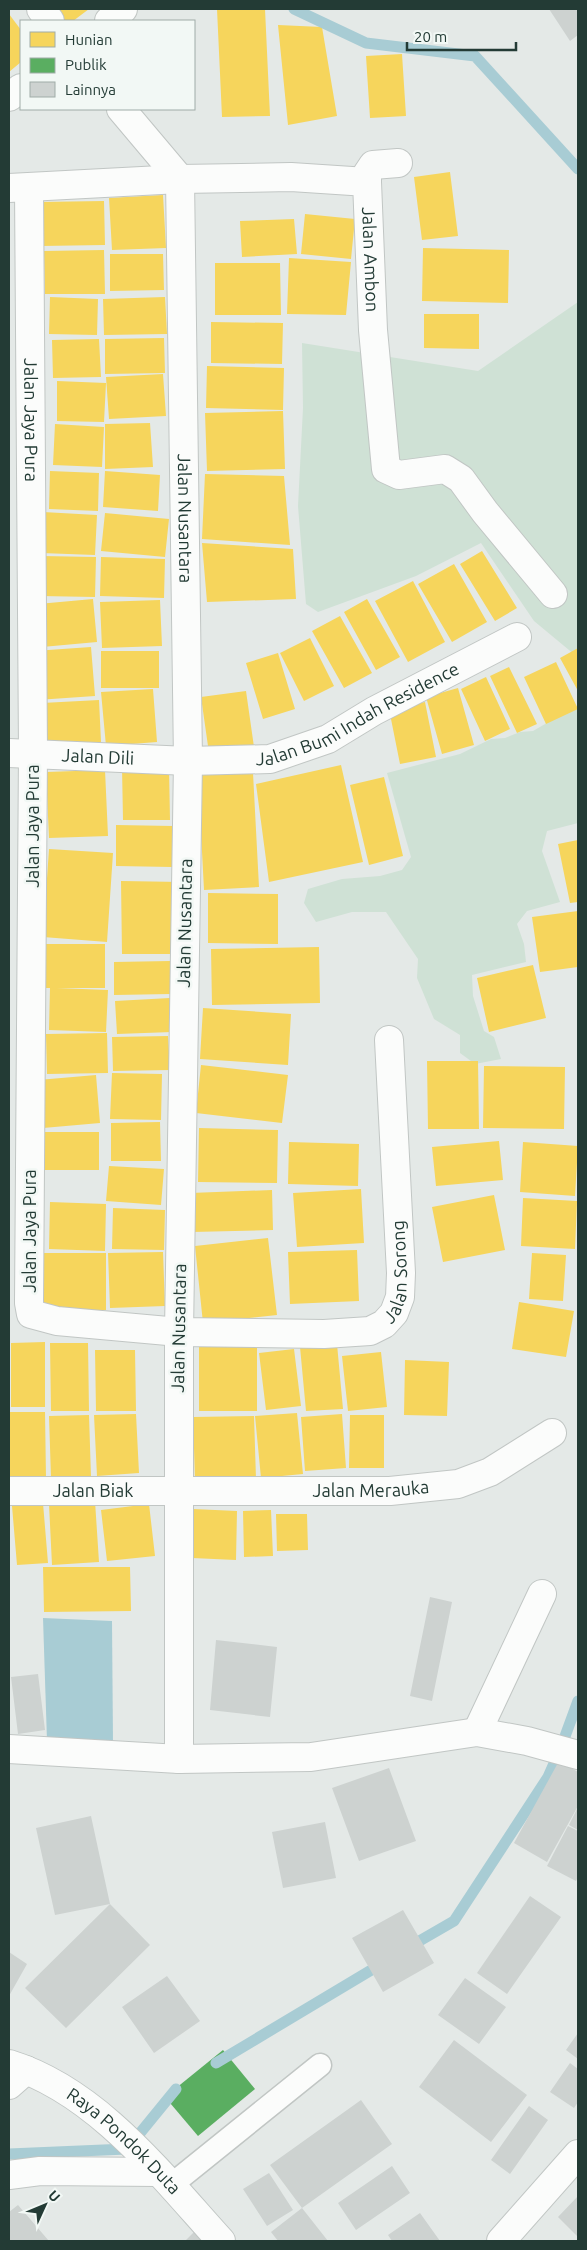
<svg xmlns="http://www.w3.org/2000/svg" width="587" height="2250" font-family="Ubuntu,sans-serif">
<style>
.green{fill:#cfe1d5}
.water{fill:#a8ccd4}
.homes{fill:#f6d55c}
.public{fill:#5aae61}
.lines{fill:none;stroke-linecap:round;stroke-linejoin:round}
.stream{stroke:#a8ccd4;stroke-width:11}
.building{fill:#cdd2d0}
.lane-casing{stroke:#c1c6c4;stroke-width:25}
.street-casing{stroke:#c1c6c4;stroke-width:30}
.secondary-casing{stroke:#c0c6c4;stroke-width:30}
.lane{stroke:#fbfcfb;stroke-width:22}
.street{stroke:#fbfcfb;stroke-width:28}
.secondary{stroke:#fbfcfb;stroke-width:28}
.labels{text-anchor:middle;stroke-width:5;stroke-linejoin:round;paint-order:stroke}
.street-label{font-size:18px;fill:#233b35;stroke:#f2f8f5}
</style>
<rect width="100%" height="100%" fill="#e4e9e7"/>
<path class="green" d="M 578,302 L 578,662 L 575,655 L 534,621 L 481,543 L 416,576 L 318,612 L 306,604 L 298,506 L 303,408 L 302,343 L 478,371 Z
M 578,705 L 578,823 L 547,831 L 542,851 L 560,902 L 527,911 L 517,924 L 524,944 L 526,962 L 472,975 L 473,996 L 484,1031 L 494,1037 L 501,1059 L 475,1064 L 460,1053 L 460,1035 L 434,1019 L 417,978 L 418,959 L 386,912 L 352,912 L 316,922 L 304,903 L 308,889 L 342,879 L 380,876 L 402,870 L 411,857 L 387,773 L 460,754 L 491,739 L 505,738 L 520,732 L 533,731 Z"/>
<path class="water" d="M 43,1618 L 112,1621 L 113,1743 L 47,1741 Z"/>
<path class="homes" d="M 53,9 L 89,9 L 73,21 L 63,21 Z
M 217,9 L 265,9 L 270,116 L 222,117 Z
M 9,14 L 21,30 L 21,62 L 9,72 Z
M 278,25 L 322,27 L 337,116 L 288,125 Z
M 402,54 L 406,116 L 370,118 L 366,56 Z
M 450,172 L 458,236 L 422,240 L 414,177 Z
M 163,195 L 166,248 L 112,250 L 109,198 Z
M 104,201 L 105,245 L 41,246 L 39,202 Z
M 305,214 L 355,219 L 351,259 L 301,254 Z
M 294,219 L 297,254 L 242,257 L 240,221 Z
M 423,248 L 509,250 L 508,303 L 422,301 Z
M 104,250 L 105,294 L 45,294 L 44,251 Z
M 110,254 L 163,254 L 164,290 L 110,291 Z
M 289,258 L 351,262 L 346,315 L 287,314 Z
M 215,263 L 280,263 L 281,315 L 215,315 Z
M 50,297 L 98,299 L 97,335 L 49,334 Z
M 165,297 L 167,334 L 104,335 L 103,299 Z
M 424,314 L 479,314 L 479,349 L 424,348 Z
M 211,322 L 283,323 L 282,364 L 211,363 Z
M 164,338 L 165,373 L 105,374 L 105,339 Z
M 99,339 L 101,377 L 53,378 L 52,340 Z
M 207,366 L 284,368 L 283,410 L 206,408 Z
M 163,374 L 166,416 L 109,419 L 106,377 Z
M 57,381 L 106,383 L 104,422 L 57,421 Z
M 283,411 L 285,469 L 207,471 L 205,413 Z
M 150,423 L 153,467 L 105,469 L 105,424 Z
M 55,424 L 104,427 L 102,467 L 53,465 Z
M 50,471 L 99,473 L 98,511 L 49,509 Z
M 105,471 L 160,475 L 158,511 L 103,507 Z
M 205,474 L 284,476 L 290,545 L 202,539 Z
M 43,512 L 97,515 L 95,555 L 41,553 Z
M 105,513 L 169,519 L 165,557 L 101,551 Z
M 202,543 L 293,549 L 296,599 L 207,602 Z
M 482,551 L 517,608 L 495,621 L 460,564 Z
M 41,556 L 96,557 L 95,597 L 40,596 Z
M 101,557 L 165,559 L 164,598 L 100,596 Z
M 454,564 L 487,622 L 452,642 L 418,584 Z
M 413,581 L 445,642 L 408,662 L 375,601 Z
M 93,599 L 97,642 L 42,647 L 38,604 Z
M 367,599 L 400,657 L 376,670 L 344,612 Z
M 160,600 L 162,646 L 102,648 L 100,602 Z
M 340,616 L 372,673 L 344,688 L 312,631 Z
M 310,638 L 334,686 L 304,701 L 280,653 Z
M 91,647 L 95,696 L 37,700 L 34,651 Z
M 578,648 L 578,691 L 560,658 Z
M 101,651 L 159,651 L 159,688 L 101,688 Z
M 278,653 L 295,709 L 263,719 L 246,663 Z
M 556,662 L 578,709 L 546,724 L 524,677 Z
M 509,667 L 537,724 L 517,733 L 490,676 Z
M 486,677 L 510,729 L 485,741 L 461,689 Z
M 458,688 L 474,745 L 442,754 L 426,697 Z
M 153,689 L 157,742 L 106,746 L 101,692 Z
M 246,691 L 254,747 L 209,753 L 201,697 Z
M 99,700 L 101,742 L 44,744 L 42,703 Z
M 425,702 L 436,757 L 400,764 L 389,709 Z
M 341,765 L 363,862 L 269,882 L 256,784 Z
M 122,767 L 169,767 L 170,820 L 123,820 Z
M 105,770 L 108,836 L 49,838 L 46,772 Z
M 253,773 L 259,887 L 204,890 L 198,775 Z
M 384,777 L 403,856 L 369,865 L 350,785 Z
M 116,825 L 173,826 L 172,867 L 116,866 Z
M 578,840 L 578,902 L 570,903 L 558,844 Z
M 49,849 L 113,853 L 107,942 L 43,937 Z
M 121,881 L 182,882 L 182,954 L 122,954 Z
M 208,893 L 278,894 L 278,944 L 208,943 Z
M 578,911 L 578,967 L 540,972 L 532,917 Z
M 46,944 L 105,944 L 105,988 L 57,988 L 108,990 L 106,1032 L 49,1030 L 50,988 L 46,988 Z
M 319,947 L 320,1003 L 212,1005 L 211,949 Z
M 170,961 L 171,994 L 114,995 L 114,962 Z
M 533,965 L 546,1018 L 489,1032 L 477,978 Z
M 170,998 L 172,1032 L 117,1034 L 115,1001 Z
M 203,1008 L 291,1014 L 288,1065 L 200,1059 Z
M 107,1033 L 108,1073 L 47,1074 L 46,1034 Z
M 168,1036 L 170,1070 L 113,1071 L 112,1037 Z
M 427,1061 L 478,1061 L 479,1129 L 428,1129 Z
M 201,1065 L 288,1075 L 282,1123 L 196,1113 Z
M 484,1066 L 565,1067 L 564,1129 L 483,1128 Z
M 112,1073 L 162,1074 L 161,1120 L 110,1119 Z
M 96,1075 L 100,1123 L 43,1128 L 38,1080 Z
M 160,1122 L 161,1161 L 111,1161 L 111,1123 Z
M 199,1128 L 278,1130 L 277,1183 L 198,1182 Z
M 43,1132 L 99,1132 L 99,1170 L 42,1170 Z
M 499,1141 L 503,1180 L 436,1186 L 432,1147 Z
M 289,1142 L 359,1144 L 358,1186 L 288,1184 Z
M 523,1142 L 578,1146 L 575,1196 L 520,1192 Z
M 109,1166 L 164,1169 L 161,1205 L 106,1201 Z
M 361,1189 L 364,1243 L 297,1247 L 293,1193 Z
M 272,1190 L 273,1230 L 192,1232 L 190,1193 Z
M 494,1195 L 505,1250 L 443,1262 L 432,1207 Z
M 523,1198 L 577,1201 L 575,1249 L 521,1246 Z
M 50,1202 L 106,1204 L 105,1251 L 49,1249 Z
M 113,1208 L 165,1210 L 164,1250 L 112,1249 Z
M 268,1238 L 277,1315 L 203,1323 L 195,1246 Z
M 357,1250 L 359,1301 L 290,1304 L 288,1252 Z
M 163,1252 L 165,1306 L 110,1308 L 108,1253 Z
M 37,1253 L 106,1253 L 106,1310 L 37,1310 Z
M 532,1253 L 566,1255 L 563,1301 L 529,1299 Z
M 519,1302 L 574,1311 L 566,1357 L 512,1349 Z
M 45,1342 L 45,1407 L 11,1407 L 11,1343 Z
M 50,1343 L 88,1343 L 89,1411 L 51,1411 Z
M 337,1344 L 343,1409 L 306,1411 L 300,1347 Z
M 199,1347 L 257,1347 L 257,1411 L 199,1411 Z
M 294,1349 L 301,1406 L 266,1410 L 259,1353 Z
M 95,1350 L 135,1350 L 136,1411 L 96,1411 Z
M 381,1352 L 387,1407 L 348,1411 L 342,1356 Z
M 405,1360 L 449,1362 L 447,1416 L 404,1415 Z
M 9,1412 L 45,1412 L 46,1478 L 10,1478 Z
M 297,1413 L 303,1474 L 261,1478 L 255,1416 Z
M 136,1414 L 139,1473 L 97,1476 L 94,1415 Z
M 342,1414 L 346,1468 L 305,1471 L 301,1417 Z
M 89,1415 L 91,1477 L 51,1478 L 49,1416 Z
M 350,1415 L 384,1415 L 384,1468 L 349,1468 Z
M 254,1416 L 256,1479 L 195,1480 L 193,1417 Z
M 95,1501 L 99,1562 L 52,1565 L 49,1504 Z
M 43,1503 L 48,1563 L 17,1565 L 12,1506 Z
M 149,1504 L 155,1556 L 107,1561 L 101,1510 Z
M 193,1509 L 237,1511 L 236,1560 L 192,1558 Z
M 271,1510 L 273,1556 L 244,1557 L 243,1511 Z
M 276,1514 L 307,1514 L 308,1550 L 277,1551 Z
M 43,1567 L 130,1567 L 131,1611 L 44,1612 Z"/>
<path class="public" d="M 223,2050 L 255,2089 L 198,2136 L 165,2097 Z"/>
<g class="lines">
<path class="stream" d="M 294,9 L 366,43 L 475,56 L 578,169
M 409,1947 L 454,1921 L 548,1777 L 560,1750 L 578,1701
M 216,2063 L 383,1963
M 9,2154 L 127,2149 L 176,2089"/>
</g>
<path class="building" d="M 549,9 L 578,9 L 578,35 L 570,41 Z
M 430,1597 L 452,1602 L 432,1701 L 410,1696 Z
M 216,1640 L 277,1647 L 270,1717 L 210,1710 Z
M 38,1674 L 45,1730 L 18,1734 L 11,1677 Z
M 559,1761 L 578,1772 L 578,1806 L 547,1862 L 514,1843 Z
M 389,1768 L 416,1841 L 359,1861 L 332,1788 Z
M 578,1807 L 578,1830 L 569,1825 Z
M 91,1816 L 110,1904 L 55,1915 L 36,1828 Z
M 325,1822 L 336,1878 L 283,1888 L 272,1832 Z
M 568,1826 L 578,1831 L 578,1877 L 576,1881 L 547,1866 Z
M 530,1896 L 561,1917 L 507,1994 L 477,1973 Z
M 110,1904 L 150,1945 L 66,2028 L 25,1988 Z
M 403,1910 L 434,1963 L 383,1992 L 352,1938 Z
M 9,1952 L 27,1964 L 9,1996 Z
M 167,1976 L 200,2021 L 154,2053 L 122,2007 Z
M 465,1978 L 506,2007 L 479,2044 L 438,2015 Z
M 578,2033 L 578,2059 L 566,2050 Z
M 454,2040 L 527,2095 L 491,2142 L 419,2087 Z
M 570,2063 L 578,2069 L 578,2102 L 574,2108 L 550,2092 Z
M 361,2100 L 392,2144 L 302,2208 L 270,2165 Z
M 529,2106 L 548,2120 L 510,2174 L 491,2160 Z
M 392,2166 L 410,2193 L 356,2230 L 338,2203 Z
M 269,2173 L 293,2210 L 267,2226 L 243,2189 Z
M 578,2196 L 578,2237 L 558,2217 Z
M 18,2205 L 49,2241 L 9,2241 L 9,2212 Z
M 302,2208 L 328,2241 L 278,2241 L 271,2232 Z
M 420,2213 L 440,2241 L 392,2241 L 388,2235 Z
M 195,2231 L 205,2241 L 185,2241 Z"/>
<g class="lines">
<defs>
<path id="lane" d="M 170,2186 L 320,2065"/>
<g id="street">
<path d="M 41,9 L 50,21"/>
<path d="M 109,21 L 123,9"/>
<path d="M 9,97 L 21,88"/>
<path id="s1" d="M 121,109 L 180,179 L 188,761 L 179,1332 L 179,1759"/>
<path d="M 367,182 L 367,174 L 373,165 L 398,163"/>
<path id="s2" d="M 9,188 L 180,179 L 291,177 L 367,182 L 373,330 L 386,469 L 399,475 L 445,469 L 461,479 L 485,512 L 553,594"/>
<path id="s3" d="M 29,188 L 33,752 L 29,1303 L 31,1314 L 57,1321 L 179,1332 L 324,1334 L 370,1331 L 384,1324 L 394,1313 L 400,1297 L 401,1273 L 389,1040"/>
<path id="s4" d="M 9,753 L 188,761 L 270,759 L 328,739 L 374,711 L 517,637"/>
<path id="s5" d="M 9,1491 L 390,1491 L 458,1484 L 490,1472 L 552,1433"/>
<path d="M 477,1732 L 542,1594"/>
<path d="M 9,1749 L 179,1759 L 311,1757 L 477,1732 L 527,1741 L 578,1755"/>
<path d="M 9,2085 L 26,2070"/>
<path d="M 9,2175 L 40,2171 L 158,2172"/>
<path d="M 501,2241 L 578,2154"/>
</g>
<g id="secondary">
<path id="s6" d="M 9,2064 C 97,2091 161,2175 221,2241"/>
</g>
</defs>
<use href="#lane" class="lane-casing"/>
<use href="#street" class="street-casing"/>
<use href="#secondary" class="secondary-casing"/>
<use href="#lane" class="lane"/>
<use href="#street" class="street"/>
<use href="#secondary" class="secondary"/>
</g>
<g class="labels">
<g class="street-label">
<text dy="6" stroke="none"><textPath href="#s2" startOffset="436">Jalan Ambon</textPath></text>
<text dy="6" stroke="none"><textPath href="#s3" startOffset="232">Jalan Jaya Pura</textPath></text>
<text dy="6" stroke="none"><textPath href="#s1" startOffset="431">Jalan Nusantara</textPath></text>
<text dy="6" stroke="none"><textPath href="#s4" startOffset="359">Jalan Bumi Indah Residence</textPath></text>
<text dy="6" stroke="none"><textPath href="#s4" startOffset="89">Jalan Dili</textPath></text>
<text transform="translate(33 826) rotate(-90)" y="6">Jalan Jaya Pura</text>
<text transform="translate(185 923) rotate(-89)" y="6">Jalan Nusantara</text>
<text transform="translate(30 1231) rotate(-90)" y="6">Jalan Jaya Pura</text>
<text dy="6" stroke="none"><textPath href="#s3" startOffset="1539">Jalan Sorong</textPath></text>
<text transform="translate(179 1328) rotate(-89)" y="6">Jalan Nusantara</text>
<text dy="6" stroke="none"><textPath href="#s5" startOffset="362">Jalan Merauka</textPath></text>
<text dy="6" stroke="none"><textPath href="#s5" startOffset="84">Jalan Biak</textPath></text>
<text dy="6" stroke="none"><textPath href="#s6" startOffset="140">Raya Pondok Duta</textPath></text>
</g>
</g>
<rect width="587" height="2250" fill="none" stroke="#233b35" stroke-width="20"/>
<rect x="20" y="20" width="175" height="90" fill="#f2f8f5" stroke="#9faca8"/>
<rect x="30" y="32" width="25" height="15" fill="#f6d55c" stroke="#9faca8"/>
<text x="65" y="45" font-size="15" fill="#233b35">Hunian</text>
<rect x="30" y="58" width="25" height="15" fill="#5aae61" stroke="#9faca8"/>
<text x="65" y="70" font-size="15" fill="#233b35">Publik</text>
<rect x="30" y="82" width="25" height="15" fill="#cdd2d0" stroke="#9faca8"/>
<text x="65" y="95" font-size="15" fill="#233b35">Lainnya</text>
<g transform="translate(45 2205) rotate(46)" stroke="#f2f8f5" stroke-width="4" paint-order="stroke">
<path d="M0-4L9 19L0 12L-9 19Z" fill="#233b35"/>
<text y="-8" font-size="14" font-weight="bold" text-anchor="middle" fill="#233b35">U</text>
</g>
<path d="M407 42v8h109v-8" fill="none" stroke="#233b35" stroke-width="2.5"/>
<text x="414" y="42" font-size="15" fill="#233b35" stroke="#f2f8f5" stroke-width="4" paint-order="stroke">20 m</text>
</svg>
